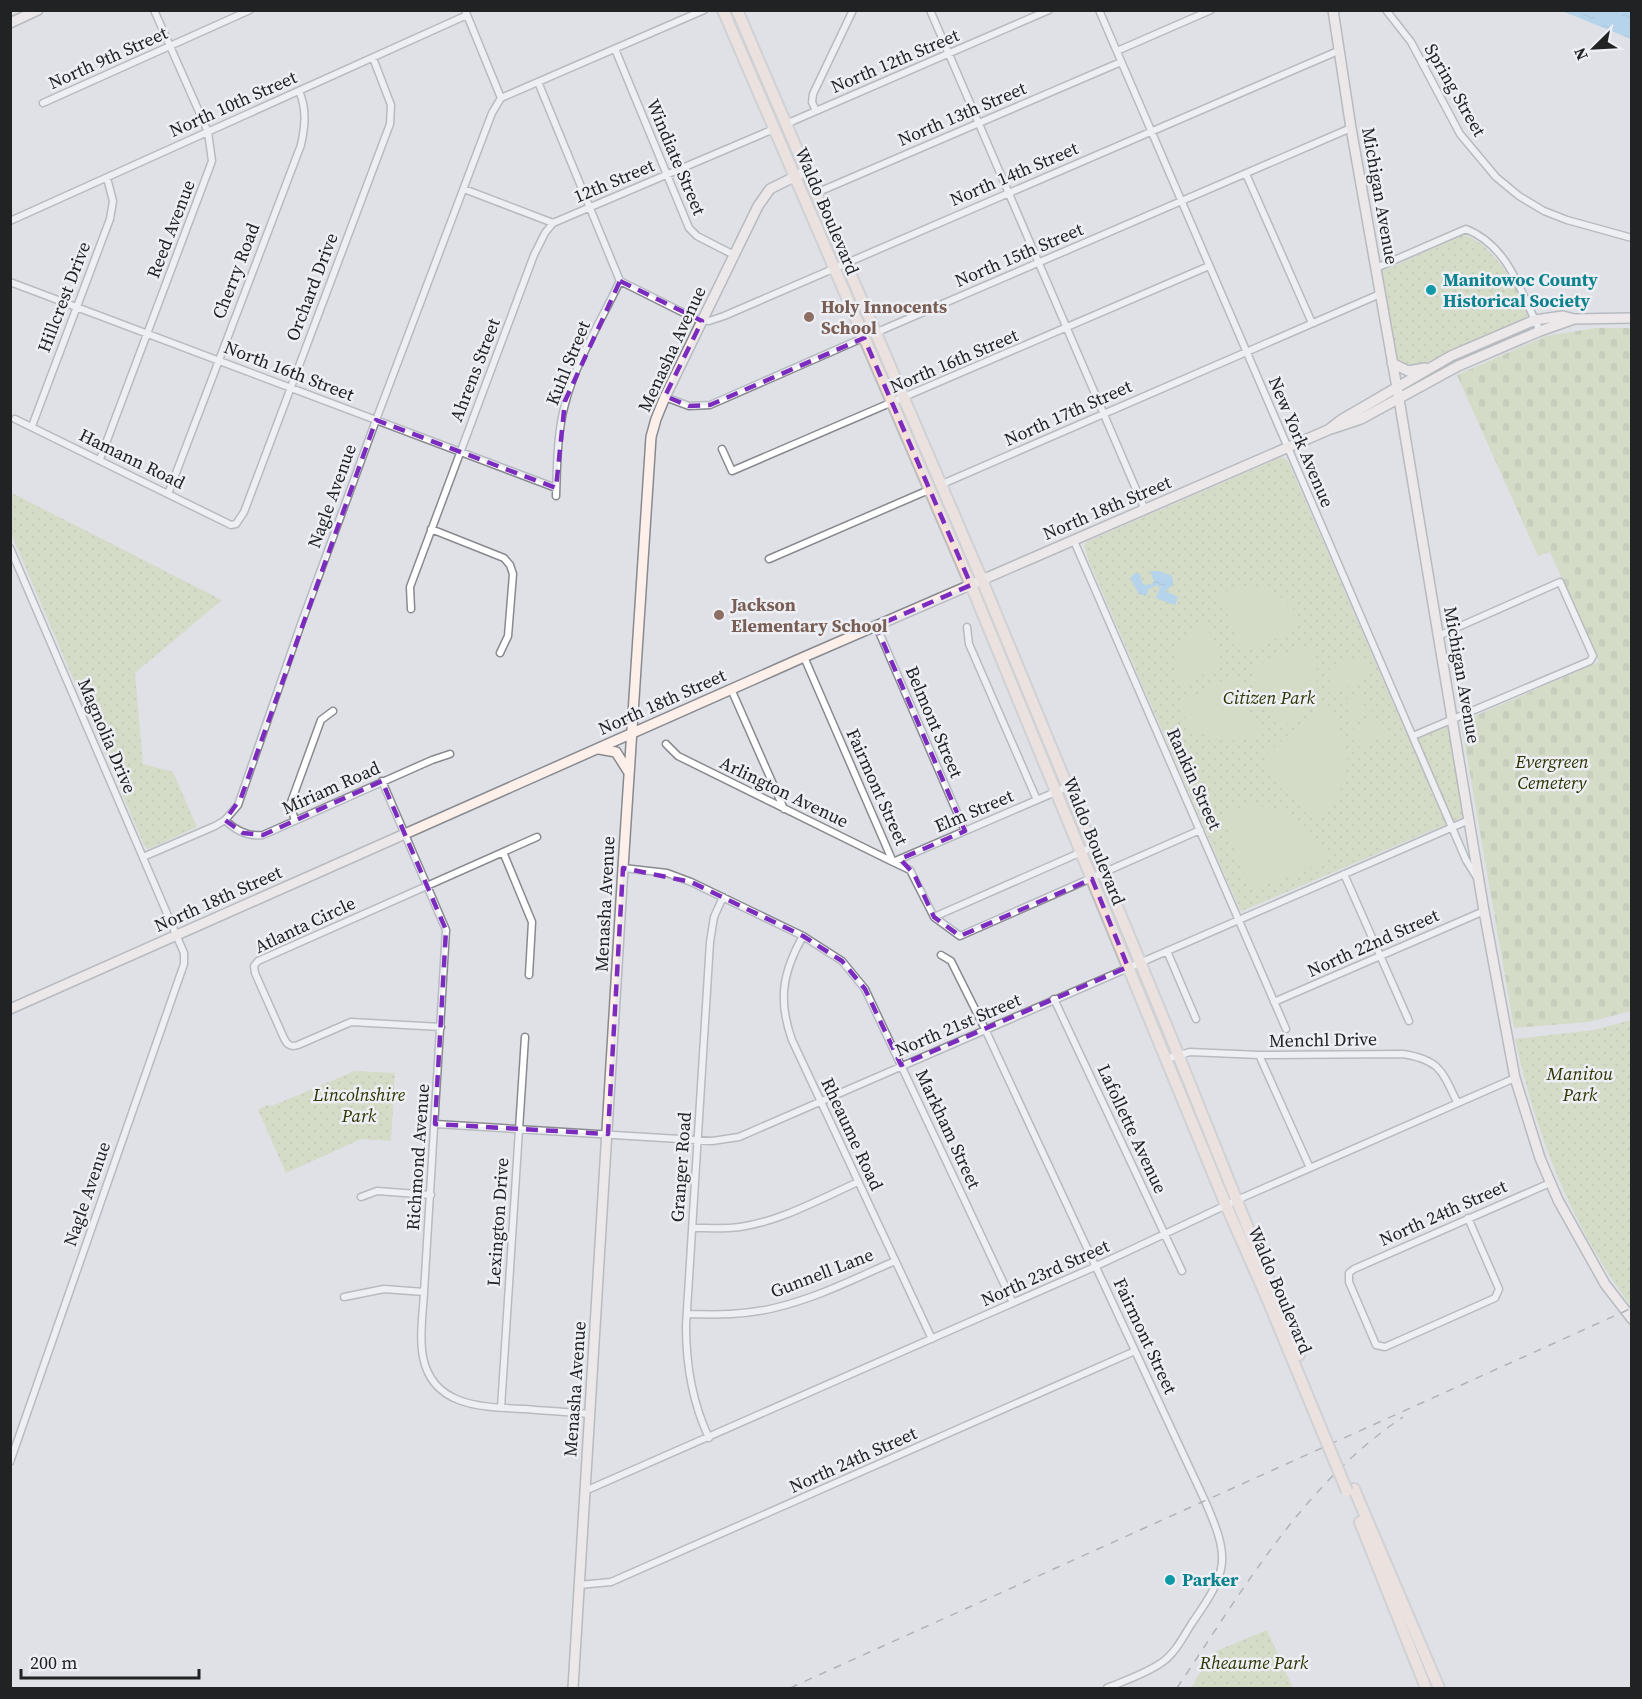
<svg xmlns="http://www.w3.org/2000/svg" width="1642" height="1699" font-family="'Source Serif 4',serif">
<style>
.grass{fill:url(#grass-dots)}
.cemetery{fill:url(#cemetery-stones)}
.garden{fill:#c8d39f}
.water{fill:url(#water-ripples)}
.lines{fill:none;stroke-linecap:round;stroke-linejoin:round}
.street-casing{stroke:#888a8f;stroke-width:9}
.secondary-casing{stroke:#888a8f;stroke-width:12}
.primary-casing{stroke:#bcbdbd;stroke-width:14}
.street{stroke:#fff;stroke-width:6}
.secondary{stroke:#fdf0ea;stroke-width:9}
.primary{stroke:#fbe0d6;stroke-width:10}
.rail{stroke:#787a7e;stroke-width:1.5;stroke-dasharray:8 8;stroke-linecap:butt}
.primary-bridge-casing{stroke:#bcbdbd;stroke-width:14;stroke-linecap:butt}
.primary-bridge{stroke:#fbe0d6;stroke-width:10}
.marked{fill:none;stroke:#7b2cbf;stroke-width:4.5;stroke-dasharray:12 8;stroke-linejoin:round}
.culture-dot{fill:#0f9aa8;stroke:#edeff4;stroke-width:2}
.education-dot{fill:#8d6e63;stroke:#edeff4;stroke-width:2}
.labels{text-anchor:middle;stroke-width:5;stroke-linejoin:round;paint-order:stroke}
.street-label{font-size:18px;fill:#212224;stroke:#edeff4}
.culture-label{font-size:18px;font-weight:bold;fill:#0d838f;stroke:#edeff4;text-anchor:start}
.education-label{font-size:18px;font-weight:bold;fill:#785e54;stroke:#edeff4;text-anchor:start}
.park-label{font-size:18px;font-style:italic;fill:#2d3400;stroke:#edeff4}
</style>
<defs>
<pattern id="grass-dots" width="8" height="8" patternUnits="userSpaceOnUse" patternTransform="scale(1.5)"><rect width="8" height="8" fill="#c8d39f"/><path d="M2 2h.1M6 6h.1" fill="none" stroke="#acb589" stroke-width="1.8" stroke-linecap="round"/></pattern>
<pattern id="cemetery-stones" width="16" height="16" patternUnits="userSpaceOnUse" patternTransform="scale(1.5)"><rect width="16" height="16" fill="#c8d39f"/><path d="M2 7V4a2 2 0 0 1 4 0v3zM10 15v-3a2 2 0 0 1 4 0v3z" fill="#acb589"/></pattern>
<pattern id="water-ripples" width="26" height="14" patternUnits="userSpaceOnUse" patternTransform="scale(1.5)"><rect width="26" height="14" fill="#83c4f0"/><path d="M2 4q2-2 4 0t4 0M15 11q2-2 4 0t4 0" fill="none" stroke="#71a8ce"/></pattern>
</defs>
<rect width="100%" height="100%" fill="#dfe1e7"/>
<path class="grass" d="M 1463,235 C 1489,239 1523,292 1527,316 L 1523,320 L 1416,367 L 1411,368 L 1398,364 L 1382,271 Z
M 1282,457 L 1288,461 L 1407,735 L 1447,718 L 1463,815 L 1461,818 L 1242,911 L 1240,910 L 1090,564 L 1084,546 L 1086,542 Z
M 10,492 L 222,600 L 135,673 L 143,764 L 173,772 L 197,827 L 151,848 L 147,849 L 144,845 L 11,533 Z
M 1631,1020 L 1631,1306 C 1572,1227 1536,1135 1515,1039 L 1594,1030 Z
M 355,1071 L 395,1073 L 391,1141 L 361,1139 L 286,1173 L 258,1110 L 267,1105 L 272,1106 Z
M 1267,1630 L 1293,1688 L 1191,1688 L 1212,1653 Z"/>
<path class="cemetery" d="M 1596,328 L 1631,328 L 1631,1011 L 1589,1022 L 1514,1028 L 1461,722 L 1599,662 L 1550,552 L 1538,556 L 1457,375 L 1546,336 Z"/>
<path class="garden" d="M 1245,586 C 1271,587 1292,600 1301,624 L 1288,633 L 1286,632 L 1279,637 L 1249,650 L 1240,647 L 1225,608 L 1223,608 L 1219,593 Z
M 1205,623 L 1223,663 L 1222,666 L 1180,685 C 1171,661 1177,630 1205,623 Z
M 1310,645 C 1325,678 1316,714 1279,727 L 1269,713 L 1271,711 L 1264,701 L 1252,674 L 1256,665 L 1295,651 L 1295,648 Z
M 1360,656 L 1370,677 L 1335,693 L 1325,671 Z
M 1229,677 L 1237,680 L 1253,719 L 1256,719 L 1259,734 C 1223,749 1195,740 1177,704 L 1190,695 L 1192,697 Z
M 1363,692 L 1367,701 L 1347,710 L 1343,701 Z
M 1323,703 C 1358,743 1354,783 1319,820 L 1265,762 L 1265,756 Z
M 1368,704 L 1372,713 L 1352,722 L 1348,713 Z
M 1379,717 L 1387,735 L 1358,747 L 1350,730 Z
M 1246,806 C 1285,805 1315,824 1328,861 L 1253,888 L 1249,886 L 1223,813 Z"/>
<path class="water" d="M 1562,11 L 1631,11 L 1631,39 Z
M 1150,571 L 1158,571 L 1171,575 L 1173,579 L 1173,585 L 1165,591 L 1178,597 L 1175,605 L 1156,598 L 1160,588 L 1157,585 L 1149,589 L 1146,596 L 1139,594 L 1131,580 L 1131,576 L 1136,573 L 1140,574 L 1142,583 L 1147,586 L 1147,584 L 1151,585 L 1154,581 Z"/>
<g class="lines">
<defs>
<path id="street" d="M 465,10 L 501,98
M 930,10 L 1145,510
M 1099,10 L 1466,860 L 1476,876
M 1386,10 L 1411,42 L 1460,134 L 1496,177 L 1519,196 L 1544,211 L 1567,220 L 1632,238
M 615,49 L 689,228 L 697,236 L 734,255
M 1117,51 L 1211,10
M 538,82 L 620,281 L 696,319 L 709,321 L 724,316 L 1338,51
M 501,98 L 704,10
M 43,103 L 250,10
M 816,111 L 812,102 L 813,94 L 853,10
M 786,124 L 1049,10
M 1246,174 L 1312,323
M 464,189 L 553,223 L 774,129
M 816,193 L 1121,62
M 10,221 L 467,15
M 1376,268 L 1466,229 C 1509,246 1521,293 1540,331
M 10,282 L 556,488
M 875,333 L 1351,128
M 665,397 L 689,406 L 710,405 L 865,337
M 15,419 L 231,525 L 236,524 L 244,512 L 390,124 L 391,105 L 373,58
M 32,426 L 110,219 L 113,201 L 107,178
M 722,449 L 732,471 L 1209,266
M 100,459 L 212,161 L 208,132 L 154,10
M 940,485 L 1380,294
M 168,494 L 301,145 C 305,126 307,109 299,91
M 556,496 C 557,466 557,433 565,404 C 576,361 601,321 620,281
M 431,529 L 504,558 L 510,565 L 513,574 L 508,636 L 500,653
M 1074,541 L 1286,1029
M 10,548 L 184,953 L 184,964 L 10,1462
M 769,559 L 931,489
M 411,609 L 410,587 L 534,255 L 545,233 L 553,223
M 876,625 L 965,831
M 967,627 L 969,644 L 1037,800
M 804,657 L 893,862 L 910,870 L 934,917 L 960,936 L 1200,830
M 731,689 L 784,809
M 1413,736 L 1590,661 L 1593,656 L 1560,582 L 1438,636
M 666,744 L 678,756 L 893,862 L 1067,787
M 382,781 L 446,930 L 424,1292 C 423,1313 419,1337 423,1357 C 433,1408 484,1407 525,1409 C 546,1411 568,1412 590,1414
M 225,820 C 235,830 248,837 263,835 L 432,760 L 450,754
M 295,820 L 290,805 L 321,720 L 333,711
M 503,852 L 532,922 L 529,975
M 143,857 L 215,826 L 225,820 L 238,805 L 301,624 L 376,420 L 492,113 L 501,98
M 623,868 L 667,873 L 691,882 L 803,936 L 842,961 L 865,989 L 1013,1303
M 1344,874 L 1409,1021
M 934,917 L 1093,847
M 803,936 C 782,973 778,1001 792,1040 L 932,1339
M 1167,951 L 1196,1019
M 941,955 L 951,961 L 985,1029 L 1205,1501 C 1231,1560 1228,1571 1192,1623 C 1183,1637 1175,1654 1161,1663 C 1145,1674 1124,1681 1107,1688
M 1054,999 L 1182,1271
M 1274,1002 L 1484,911
M 441,1027 L 351,1022 L 298,1045 C 289,1048 286,1043 283,1036 L 255,973 L 254,966 L 258,961 L 537,837
M 1259,1055 L 1310,1168
M 1166,1059 L 1190,1052 L 1259,1055 L 1403,1054 C 1440,1060 1442,1071 1457,1102
M 435,1124 L 712,1141 L 739,1137 L 1469,820
M 361,1197 L 377,1191 L 431,1195
M 1468,1218 L 1499,1289 L 1495,1298 L 1385,1347 L 1376,1345 L 1349,1282 L 1349,1273 L 1354,1269 L 1550,1183
M 693,1228 C 708,1228 724,1229 740,1227 C 781,1221 820,1199 858,1182
M 344,1297 L 384,1289 L 424,1292
M 687,1314 C 716,1315 745,1315 774,1308 C 817,1298 856,1278 895,1261
M 501,1408 L 525,1037
M 709,1438 C 692,1402 686,1366 686,1326 L 710,942 L 714,917 L 723,897
M 585,1491 L 1090,1269 L 1237,1200 L 1515,1078
M 579,1585 L 611,1582 L 1135,1351"/>
<path id="secondary" d="M 1333,10 L 1351,128 L 1399,399 L 1484,911 L 1515,1078 L 1540,1158 L 1558,1200 L 1605,1284 L 1632,1319
M 10,23 L 38,10
M 1392,363 L 1408,371 L 1425,368
M 1331,429 L 1361,419 L 1458,366 L 1540,331 L 1574,319
M 599,749 L 616,752 L 628,771
M 10,1009 L 804,657 L 1328,430 L 1341,420 L 1451,356 L 1535,320 L 1563,316 L 1574,319 L 1632,318
M 573,1688 L 623,868 L 651,437 L 656,419 L 665,397 L 758,206 L 770,189 L 806,171"/>
<path id="primary" d="M 723,10 L 971,585 L 1226,1205 L 1267,1298 L 1320,1426
M 737,10 L 982,580 L 1169,1032 L 1299,1355
M 1354,1489 L 1439,1688
M 1360,1522 L 1426,1688"/>
</defs>
<use href="#street" class="street-casing"/>
<use href="#secondary" class="secondary-casing"/>
<use href="#primary" class="primary-casing"/>
<use href="#street" class="street"/>
<use href="#secondary" class="secondary"/>
<use href="#primary" class="primary"/>
<path class="rail" d="M 790,1688 L 1632,1308
M 1177,1688 C 1243,1590 1303,1484 1403,1417"/>
<defs>
<path id="primary-bridge" d="M 1320,1426 L 1347,1491"/>
</defs>
<use href="#primary-bridge" class="primary-bridge-casing"/>
<use href="#primary-bridge" class="primary-bridge"/>
</g>
<path d="M0 0H1642V1699H0ZM 620,281 L 702,321 L 665,396 L 689,406 L 710,405 L 864,338 L 971,585 L 876,626 L 965,831 L 900,859 L 914,874 L 934,917 L 960,936 L 1092,879 L 1128,967 L 901,1065 L 865,989 L 842,961 L 803,936 L 691,882 L 623,868 L 608,1134 L 435,1124 L 446,930 L 382,781 L 263,835 L 243,833 L 225,820 L 241,798 L 376,420 L 556,488 L 565,401 Z" fill="#dfe1e7" fill-opacity=".55" fill-rule="evenodd"/>
<path class="marked" d="M 620,281 L 702,321 L 665,396 L 689,406 L 710,405 L 864,338 L 971,585 L 876,626 L 965,831 L 900,859 L 914,874 L 934,917 L 960,936 L 1092,879 L 1128,967 L 901,1065 L 865,989 L 842,961 L 803,936 L 691,882 L 623,868 L 608,1134 L 435,1124 L 446,930 L 382,781 L 263,835 L 243,833 L 225,820 L 241,798 L 376,420 L 556,488 L 565,401 Z"/>
<g class="culture-dot">
<circle cx="1431" cy="290" r="6"/>
<circle cx="1170" cy="1580" r="6"/>
</g>
<g class="education-dot">
<circle cx="809" cy="317" r="6"/>
<circle cx="719" cy="615" r="6"/>
</g>
<g class="labels">
<g class="street-label">
<text transform="translate(108 58) rotate(-24)" y="6">North 9th Street</text>
<text transform="translate(895 61) rotate(-23)" y="6">North 12th Street</text>
<text transform="translate(1455 90) rotate(60)" y="6">Spring Street</text>
<text transform="translate(233 104) rotate(-24)" y="6">North 10th Street</text>
<text transform="translate(962 114) rotate(-23)" y="6">North 13th Street</text>
<text transform="translate(676 157) rotate(67)" y="6">Windiate Street</text>
<text transform="translate(1014 174) rotate(-23)" y="6">North 14th Street</text>
<text transform="translate(614 181) rotate(-23)" y="6">12th Street</text>
<text transform="translate(1380 196) rotate(80)" y="6">Michigan Avenue</text>
<text transform="translate(827 211) rotate(67)" y="6">Waldo Boulevard</text>
<text transform="translate(171 229) rotate(-69)" y="6">Reed Avenue</text>
<text transform="translate(1019 255) rotate(-23)" y="6">North 15th Street</text>
<text transform="translate(236 271) rotate(-69)" y="6">Cherry Road</text>
<text transform="translate(312 287) rotate(-69)" y="6">Orchard Drive</text>
<text transform="translate(64 297) rotate(-69)" y="6">Hillcrest Drive</text>
<text transform="translate(672 349) rotate(-65)" y="6">Menasha Avenue</text>
<text transform="translate(954 361) rotate(-23)" y="6">North 16th Street</text>
<text transform="translate(568 363) rotate(-68)" y="6">Kuhl Street</text>
<text transform="translate(475 370) rotate(-69)" y="6">Ahrens Street</text>
<text transform="translate(289 371) rotate(21)" y="6">North 16th Street</text>
<text transform="translate(1068 413) rotate(-24)" y="6">North 17th Street</text>
<text transform="translate(1301 442) rotate(67)" y="6">New York Avenue</text>
<text transform="translate(132 459) rotate(26)" y="6">Hamann Road</text>
<text transform="translate(332 496) rotate(-70)" y="6">Nagle Avenue</text>
<text transform="translate(1107 508) rotate(-23)" y="6">North 18th Street</text>
<text transform="translate(1462 675) rotate(80)" y="6">Michigan Avenue</text>
<text transform="translate(662 702) rotate(-24)" y="6">North 18th Street</text>
<text transform="translate(934 722) rotate(67)" y="6">Belmont Street</text>
<text transform="translate(107 736) rotate(67)" y="6">Magnolia Drive</text>
<text transform="translate(1194 779) rotate(66)" y="6">Rankin Street</text>
<text transform="translate(877 787) rotate(66)" y="6">Fairmont Street</text>
<text transform="translate(331 788) rotate(-24)" y="6">Miriam Road</text>
<text transform="translate(784 792) rotate(26)" y="6">Arlington Avenue</text>
<text transform="translate(974 811) rotate(-23)" y="6">Elm Street</text>
<text transform="translate(1094 841) rotate(68)" y="6">Waldo Boulevard</text>
<text transform="translate(218 899) rotate(-24)" y="6">North 18th Street</text>
<text transform="translate(605 904) rotate(-87)" y="6">Menasha Avenue</text>
<text transform="translate(305 925) rotate(-25)" y="6">Atlanta Circle</text>
<text transform="translate(1373 943) rotate(-24)" y="6">North 22nd Street</text>
<text transform="translate(958 1025) rotate(-23)" y="6">North 21st Street</text>
<text transform="translate(1323 1040) rotate(-1)" y="6">Menchl Drive</text>
<text transform="translate(948 1129) rotate(65)" y="6">Markham Street</text>
<text transform="translate(1132 1129) rotate(65)" y="6">Lafollette Avenue</text>
<text transform="translate(852 1134) rotate(65)" y="6">Rheaume Road</text>
<text transform="translate(418 1157) rotate(-86)" y="6">Richmond Avenue</text>
<text transform="translate(681 1167) rotate(-86)" y="6">Granger Road</text>
<text transform="translate(87 1194) rotate(-71)" y="6">Nagle Avenue</text>
<text transform="translate(1443 1213) rotate(-24)" y="6">North 24th Street</text>
<text transform="translate(498 1222) rotate(-86)" y="6">Lexington Drive</text>
<text transform="translate(822 1273) rotate(-21)" y="6">Gunnell Lane</text>
<text transform="translate(1045 1273) rotate(-24)" y="6">North 23rd Street</text>
<text transform="translate(1280 1290) rotate(67)" y="6">Waldo Boulevard</text>
<text transform="translate(1145 1336) rotate(65)" y="6">Fairmont Street</text>
<text transform="translate(575 1389) rotate(-86)" y="6">Menasha Avenue</text>
<text transform="translate(853 1460) rotate(-24)" y="6">North 24th Street</text>
</g>
<g class="culture-label">
<text x="1443" y="286">Manitowoc County<tspan x="1443" dy="21">Historical Society</tspan></text>
<text x="1182" y="1586">Parker</text>
</g>
<g class="education-label">
<text x="821" y="313">Holy Innocents<tspan x="821" dy="21">School</tspan></text>
<text x="731" y="611">Jackson<tspan x="731" dy="21">Elementary School</tspan></text>
</g>
<g class="park-label">
<text x="1269" y="704">Citizen Park</text>
<text x="1552" y="768">Evergreen<tspan x="1552" dy="21">Cemetery</tspan></text>
<text x="1580" y="1080">Manitou<tspan x="1580" dy="21">Park</tspan></text>
<text x="359" y="1101">Lincolnshire<tspan x="359" dy="21">Park</tspan></text>
<text x="1254" y="1669">Rheaume Park</text>
</g>
</g>
<rect width="1642" height="1699" fill="none" stroke="#212224" stroke-width="24"/>
<g transform="translate(1594 48) rotate(246)" stroke="#edeff4" stroke-width="4.5" paint-order="stroke">
<path d="M0-4.5L10 22L0 15L-10 22Z" fill="#212224"/>
<text y="-9" font-size="16" font-weight="bold" text-anchor="middle" fill="#212224">N</text>
</g>
<path d="M21 1669v9h178v-9" fill="none" stroke="#212224" stroke-width="3"/>
<text x="30" y="1669" font-size="18" fill="#212224" stroke="#edeff4" stroke-width="4.5" paint-order="stroke">200 m</text>
</svg>
